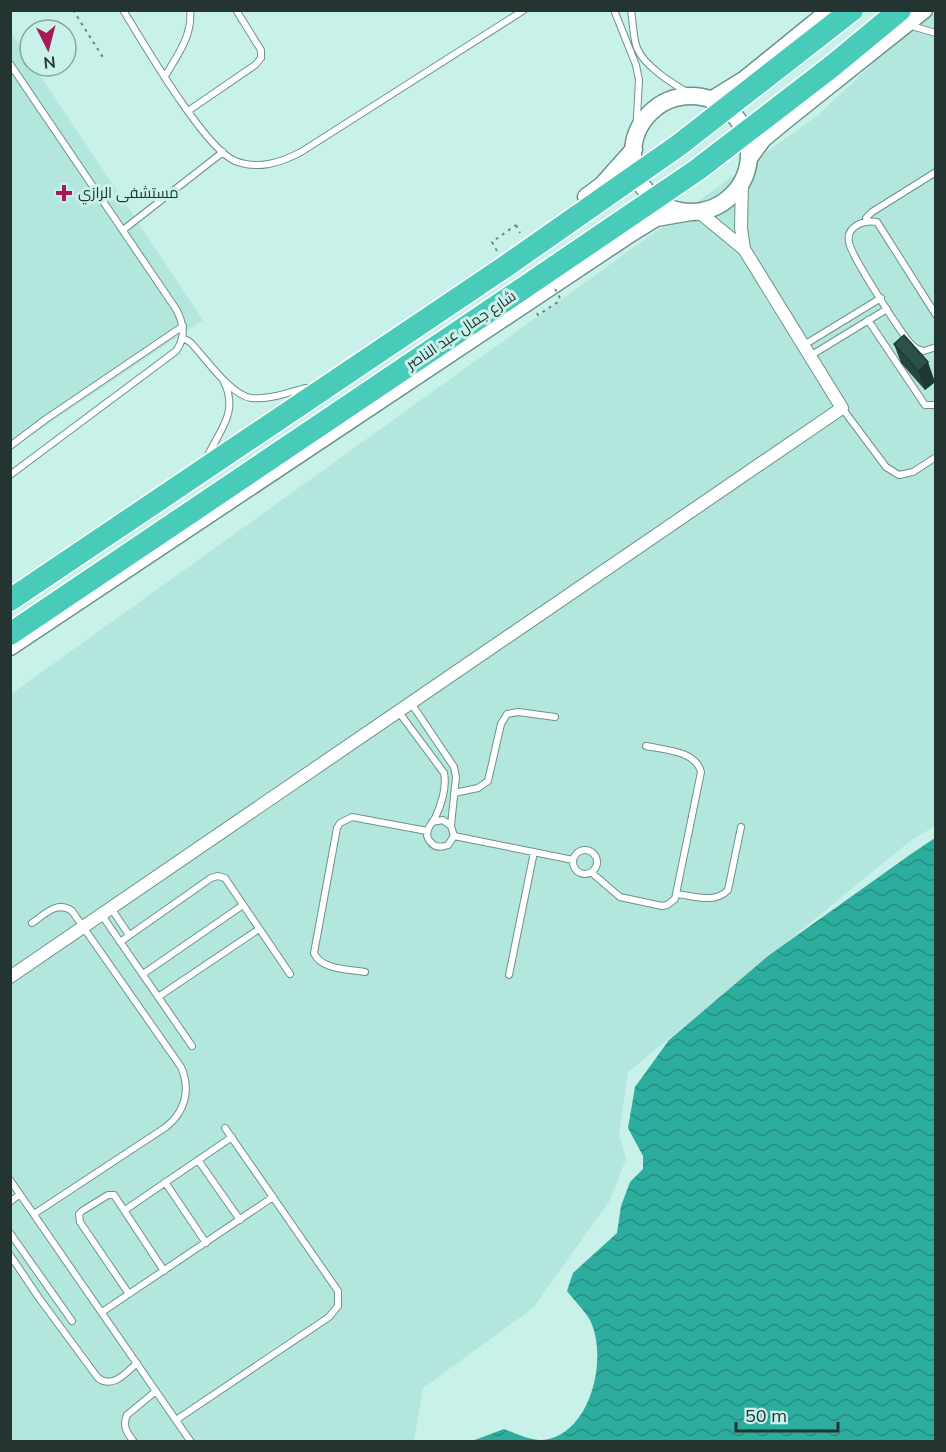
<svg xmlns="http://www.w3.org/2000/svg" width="946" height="1452" font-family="Mulish,Cairo,sans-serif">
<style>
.built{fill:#b3e6dc}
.water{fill:url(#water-waves)}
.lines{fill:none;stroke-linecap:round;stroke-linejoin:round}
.lane-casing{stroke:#6b938c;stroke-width:8}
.street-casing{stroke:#6b938c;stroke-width:14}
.secondary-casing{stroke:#6b938c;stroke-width:19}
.highway-casing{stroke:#fff;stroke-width:25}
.path{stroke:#6d8a84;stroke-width:2;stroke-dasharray:3 4.5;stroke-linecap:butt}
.lane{stroke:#fff;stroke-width:6}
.street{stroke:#fff;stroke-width:12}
.secondary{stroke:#fff;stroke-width:16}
.highway{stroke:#49cbb9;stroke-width:22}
.highway-bridge-casing{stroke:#fff;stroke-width:25;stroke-linecap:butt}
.path-bridge{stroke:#6d8a84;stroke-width:2;stroke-dasharray:3 4.5;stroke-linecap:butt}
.highway-bridge{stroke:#49cbb9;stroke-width:22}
.wall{fill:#254640}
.shaded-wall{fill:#1e3934}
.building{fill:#2b514b;stroke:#1e3934;stroke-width:1.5}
.poi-dot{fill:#a91956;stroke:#c7f1e9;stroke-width:2}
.labels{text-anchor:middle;stroke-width:6;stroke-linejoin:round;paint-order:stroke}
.poi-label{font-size:15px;fill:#233431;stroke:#c7f1e9;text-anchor:start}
.street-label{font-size:15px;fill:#233431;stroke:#c7f1e9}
</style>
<defs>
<pattern id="water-waves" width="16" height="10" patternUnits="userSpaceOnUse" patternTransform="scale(1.5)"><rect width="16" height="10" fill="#2dad9d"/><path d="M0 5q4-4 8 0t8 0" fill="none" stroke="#268e81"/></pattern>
</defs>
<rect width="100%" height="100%" fill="#c7f1e9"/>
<path class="built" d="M 929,11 L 935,11 L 935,826 L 910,841 L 628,1072 L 619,1134 L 626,1159 L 610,1200 L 533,1308 L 423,1388 L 414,1441 L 11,1441 L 10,695 L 817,116 Z
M 10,31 L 30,60 L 30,66 L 34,66 L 203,320 L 11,449 Z"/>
<path class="water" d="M 935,838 L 935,1441 L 472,1441 L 504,1429 C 517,1434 534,1443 549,1439 C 592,1428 608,1357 590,1320 C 584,1310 574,1300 567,1291 L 573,1273 L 617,1233 L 621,1206 L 630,1182 L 643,1169 L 643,1156 L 628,1128 L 635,1087 L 669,1040 L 768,956 L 911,854 Z"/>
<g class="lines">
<defs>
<path id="lane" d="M 123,10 C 143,42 204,148 235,161 C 258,170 280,163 301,152 L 524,10
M 614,10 L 636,65 L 639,80 L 636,136
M 631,10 C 633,23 633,37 637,48 C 645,68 677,86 695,97
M 908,25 L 936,33
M 10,64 L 176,309 C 184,324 186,337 176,351 L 10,475
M 165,76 C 177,56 193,35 190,10
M 188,111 L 255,65 L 261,58 L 261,50 L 236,10
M 866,222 L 866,218 L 872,212 L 936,172
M 123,230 L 223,152
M 936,315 L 877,222 C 864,220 846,226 849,242 C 850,254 902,335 912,345 C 915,348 920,350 924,351 L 936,347
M 868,320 L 925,405 L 936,405
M 183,338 L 190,342 C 205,357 230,395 251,398 C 270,400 289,392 306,388
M 804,345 L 881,298
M 810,356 L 887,309
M 842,408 L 886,467 L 899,475 L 913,472 L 936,457
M 10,446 L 46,419 L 183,326
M 209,453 C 222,428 238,410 224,382
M 411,703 L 454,767 L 456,777 L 451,825
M 398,711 L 444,773 C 447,787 441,806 435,818 C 431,825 427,827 427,836 C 431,846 438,849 448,845 L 454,836 L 451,826 L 443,820 L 432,822
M 454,793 L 478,788 L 488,781 L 501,724 L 507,714 L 518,712 L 555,717
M 454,836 L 573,860
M573 862a12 12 0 1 1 24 0a12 12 0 1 1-24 0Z
M 592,873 L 620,897 L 662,906 L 667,905 L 675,899 L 701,772 C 696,751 665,750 646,746
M 677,894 C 694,896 715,904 728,890 L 741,827
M 111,908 L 129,935
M 101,914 L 192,1046
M 32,923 C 44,915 57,900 72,911 L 181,1067 C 191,1090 185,1112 166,1127 L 34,1214
M 120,942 L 211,878 L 218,876 L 225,878 L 290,974
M 365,972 C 349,969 321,970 314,953 L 337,828 L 340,823 L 352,817 L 427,831
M 143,974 L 243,905
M 509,975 L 534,852
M 158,997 L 259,929
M 198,1160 L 240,1220
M 10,1180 L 191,1442
M 165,1182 L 206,1243
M 10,1202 L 20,1194
M 125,1210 L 232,1137
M 10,1233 L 72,1321
M 10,1255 L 39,1298 L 98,1378 C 113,1389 126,1373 137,1363
M 129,1294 L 80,1222 L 79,1214 L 82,1211 L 108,1195 L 114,1195 L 164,1271
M 102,1312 L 273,1197
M 176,1420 L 329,1317 L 338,1306 L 338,1291 L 225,1128
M 134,1442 C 127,1433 122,1426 127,1415 L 156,1391"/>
<path id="street" d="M 742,182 L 741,228 L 744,249
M 10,977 L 842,408 L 744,249 L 699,212"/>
<path id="secondary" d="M633 154a58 58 0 1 1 116 0a58 58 0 1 1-116 0Z
M 711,100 L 745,79 L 830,10
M 749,158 L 763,139 L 786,120 L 924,10
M 586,197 L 602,185 L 634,149
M 10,647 L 627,236 L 656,218 L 691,212"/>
<path id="highway" d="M 10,600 L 506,266
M 10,634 L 522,289"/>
</defs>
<use href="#lane" class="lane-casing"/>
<use href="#street" class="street-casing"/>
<use href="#secondary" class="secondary-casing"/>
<use href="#highway" class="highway-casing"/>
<path class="path" d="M 73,10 L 104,59
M 497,251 L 492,242 L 516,225
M 537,313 L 538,315 L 561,300"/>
<use href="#lane" class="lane"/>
<use href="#street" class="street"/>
<use href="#secondary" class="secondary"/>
<use href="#highway" class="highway"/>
<defs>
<path id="highway-bridge" d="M 506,266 L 679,145 L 852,10
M 522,289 L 697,170 L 831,67 L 900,10"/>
</defs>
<use href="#highway-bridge" class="highway-bridge-casing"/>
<path class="path-bridge" d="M 516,225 L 520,233
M 555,289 L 561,300"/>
<use href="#highway-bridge" class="highway-bridge"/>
</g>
<path class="wall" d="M 894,344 L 935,382 L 925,390 L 901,363 Z"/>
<path class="shaded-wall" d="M 928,362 L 935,382 L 925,390 L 918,371 Z"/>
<path class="building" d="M 904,335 L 928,362 L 918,371 L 894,344 Z"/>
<path class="poi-dot" d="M61 184h6v6h6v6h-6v6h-6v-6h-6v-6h6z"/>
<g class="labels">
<g class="poi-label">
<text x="78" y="198">مستشفى الرازي</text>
</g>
<g class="street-label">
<text transform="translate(461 330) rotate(-34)" y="5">شارع جمال عبد الناصر</text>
</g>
</g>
<rect width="946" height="1452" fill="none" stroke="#233431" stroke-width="24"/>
<g transform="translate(48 48) rotate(174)"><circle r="28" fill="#c7f1e9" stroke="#85a59f" stroke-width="1.5"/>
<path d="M0-4.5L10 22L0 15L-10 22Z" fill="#a91956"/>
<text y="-9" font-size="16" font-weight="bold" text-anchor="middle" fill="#233431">N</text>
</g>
<path d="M736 1422v9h102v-9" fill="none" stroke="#233431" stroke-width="3"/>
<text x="745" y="1422" font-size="18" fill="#233431" stroke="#c7f1e9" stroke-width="4.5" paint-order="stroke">50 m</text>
</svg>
